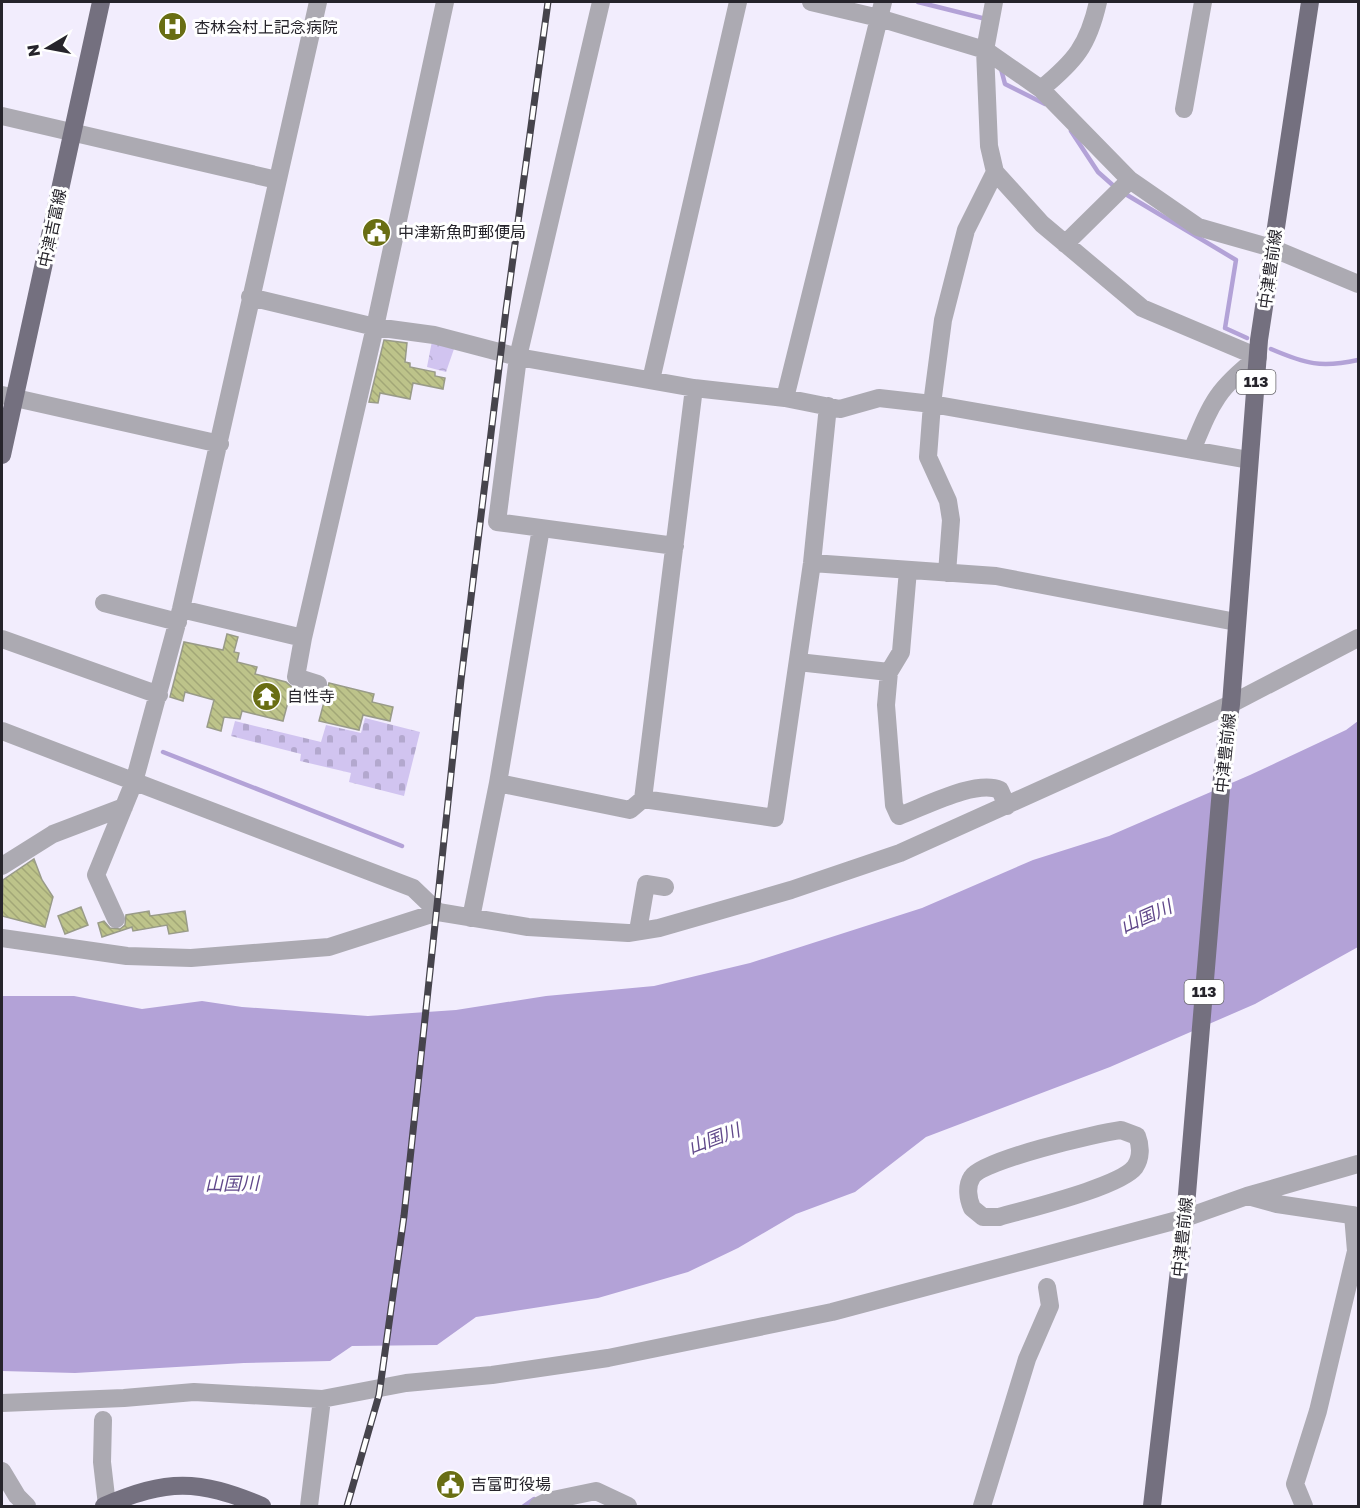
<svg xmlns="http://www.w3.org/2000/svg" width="1360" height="1508" font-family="'Golos Text','Noto Sans JP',sans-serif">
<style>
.cemetery{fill:url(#cemetery-stones)}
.park{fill:url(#park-crowns)}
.water{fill:#b3a2d7}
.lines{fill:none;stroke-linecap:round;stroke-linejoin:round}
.stream{stroke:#b3a2d7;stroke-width:4.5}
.building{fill:url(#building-back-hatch);stroke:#999b88;stroke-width:1.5}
.minor{stroke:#acaab2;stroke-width:18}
.major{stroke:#74707f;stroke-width:18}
.rail-casing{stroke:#46444c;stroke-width:7}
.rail{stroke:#fff;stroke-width:4.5;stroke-dasharray:14;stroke-linecap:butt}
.labels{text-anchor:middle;stroke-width:6;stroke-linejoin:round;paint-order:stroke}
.shield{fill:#fff;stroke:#67666b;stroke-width:1.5}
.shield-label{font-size:15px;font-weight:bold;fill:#26242b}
.poi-label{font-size:16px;fill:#26242b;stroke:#fff;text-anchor:start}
.street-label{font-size:16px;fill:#26242b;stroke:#fff}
.water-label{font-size:18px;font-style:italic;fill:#60488a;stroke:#fff}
</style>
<defs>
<pattern id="cemetery-stones" width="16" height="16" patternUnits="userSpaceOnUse" patternTransform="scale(1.5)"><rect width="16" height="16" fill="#d1c4f0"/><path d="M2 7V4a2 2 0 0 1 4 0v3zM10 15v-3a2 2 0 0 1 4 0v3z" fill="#b3a8ce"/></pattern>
<pattern id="park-crowns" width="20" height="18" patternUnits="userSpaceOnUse" patternTransform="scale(1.5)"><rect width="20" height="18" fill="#d1c4f0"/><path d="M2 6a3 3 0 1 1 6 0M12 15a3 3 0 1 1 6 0" fill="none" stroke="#b3a8ce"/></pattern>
<pattern id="building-back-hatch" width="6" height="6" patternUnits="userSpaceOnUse" patternTransform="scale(1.5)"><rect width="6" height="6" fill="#bdc38a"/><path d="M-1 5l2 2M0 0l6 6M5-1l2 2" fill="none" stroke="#a2a777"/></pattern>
</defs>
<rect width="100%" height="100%" fill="#f2edfd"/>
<path class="cemetery" d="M 365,718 L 420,732 L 404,796 L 349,782 L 351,773 L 300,761 L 301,754 L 231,736 L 235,721 L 321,742 L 326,725 L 361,733 Z"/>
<path class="park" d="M 432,341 L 455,346 L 446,372 L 427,367 Z"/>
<path class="water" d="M 1358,721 L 1358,947 L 1255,1004 L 1110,1067 L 926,1137 L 855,1192 L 796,1214 L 738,1248 L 688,1272 L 598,1298 L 476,1317 L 437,1345 L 352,1346 L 330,1361 L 244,1363 L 75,1373 L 2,1371 L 2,996 L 74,996 L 142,1009 L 202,1001 L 242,1007 L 368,1016 L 456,1010 L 546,996 L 654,986 L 750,963 L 922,908 L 1033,860 L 1109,836 L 1250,775 L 1346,730 Z"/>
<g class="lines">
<path class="stream" d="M 918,2 L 986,19
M 1001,69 L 1005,84 L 1045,104
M 1071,131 L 1098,172 L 1116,188
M 1122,192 L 1236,260 L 1225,328 L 1247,338
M 1271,349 C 1306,364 1321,368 1358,360
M 163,752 L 402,846
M 524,1506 L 534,1499"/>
</g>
<path class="building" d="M 384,340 L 407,343 L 405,362 L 410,363 L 410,367 L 435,372 L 435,376 L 445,378 L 443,389 L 413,383 L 410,399 L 380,393 L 378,403 L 369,402 Z
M 227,634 L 238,637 L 234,652 L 239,653 L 237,662 L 257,667 L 255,674 L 286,682 L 292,687 L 283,721 L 242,711 L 240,719 L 224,717 L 221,731 L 207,727 L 214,700 L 185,692 L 183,701 L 170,697 L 184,642 L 223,650 Z
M 329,683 L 374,694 L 372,702 L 393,707 L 390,721 L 363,715 L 359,730 L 319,721 Z
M 34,859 L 42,880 L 53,897 L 45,927 L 2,916 L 3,880 Z
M 81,907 L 88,925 L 65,934 L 58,916 Z
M 149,911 L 150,916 L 185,911 L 188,931 L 169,934 L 167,925 L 133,931 L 132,927 L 102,937 L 98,923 L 104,921 L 110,928 L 120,929 L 125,925 L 126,915 Z"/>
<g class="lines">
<path class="minor" d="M 601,2 L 518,357 L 497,522 L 675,546
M 811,2 L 879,18 L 985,50 L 1041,89 L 1130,180 L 1198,227 L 1272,248 L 1358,284
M 994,2 L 985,50 L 989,146 L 995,172 L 1042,224 L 1142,308 L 1258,357 C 1216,390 1212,402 1192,450
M 1041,89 C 1075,61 1088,46 1098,2
M 1184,109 L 1203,2
M 2,116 L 277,180
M 1065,244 L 1130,180
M 250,297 L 375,327 L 434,335 L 518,357 L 694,388 L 785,398 L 840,409 L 879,398 L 932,404 L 1249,460
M 651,380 L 738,2
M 2,395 L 220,444
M 785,398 L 883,2
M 812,563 L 996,576 L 1236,622
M 908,570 L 901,652 L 889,672 L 886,705 L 894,805 L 899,816 C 924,807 976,779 1000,790 L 1007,806
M 947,573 L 951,520 L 948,501 L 928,457 L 932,404 L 943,320 L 966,230 L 995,172
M 104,603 L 178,622
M 181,609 L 303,638 L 375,327 L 445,2
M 303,638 L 296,677 L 318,684
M 2,639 L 159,695
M 798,662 L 889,672
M 2,731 L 413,888 L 438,912
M 498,783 L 630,810 L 643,799 L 694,388
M 643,799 L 775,818 L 812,563 L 828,406
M 2,866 L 53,834 L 124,807
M 471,918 L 498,783 L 541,528
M 116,919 L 96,875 L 134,782 L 181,609 L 318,2
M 638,931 L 646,884 L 665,887
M 2,938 L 127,956 L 191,958 L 329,947 L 438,912 L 528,927 L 628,933 L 659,928 L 791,890 L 900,853 L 1231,704 L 1358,638
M 1121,1130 L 1137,1136 C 1141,1146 1141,1158 1135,1167 C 1120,1187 1026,1209 999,1217 L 983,1217 L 972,1208 C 968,1199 966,1186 972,1177 C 982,1160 1098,1133 1121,1130 Z
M 1248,1196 L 1277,1204 L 1358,1216
M 2,1403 L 124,1398 L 194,1392 L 322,1399 L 406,1383 L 492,1375 L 608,1358 L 832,1312 L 1185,1218 L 1247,1196 L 1358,1164
M 103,1420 L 102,1462 L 107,1505
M 2,1471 L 17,1496 L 27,1506
M 309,1506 L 322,1399
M 538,1506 L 548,1501 L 596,1491 L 628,1506
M 982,1506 L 1027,1359 L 1050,1306 L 1047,1287
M 1304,1506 L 1295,1484 L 1318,1411 L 1356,1251 L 1353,1215"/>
<path class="major" d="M 2,455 L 101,2
M 104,1506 C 168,1479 197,1479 262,1506
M 1152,1506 L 1185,1218 L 1223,765 L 1231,704 L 1259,340 L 1310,2"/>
<defs>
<path id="rail" d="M 347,1506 L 379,1395 L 404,1216 L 461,680 L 506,310 L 548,2"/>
</defs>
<use href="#rail" class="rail-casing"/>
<use href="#rail" class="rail"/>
</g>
<defs>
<symbol id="hospital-disc" viewBox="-11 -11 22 22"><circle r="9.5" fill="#696e13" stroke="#fff"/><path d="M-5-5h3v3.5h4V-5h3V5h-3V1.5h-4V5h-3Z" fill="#fff"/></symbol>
<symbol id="civic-disc" viewBox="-11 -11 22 22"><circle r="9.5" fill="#696e13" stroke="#fff"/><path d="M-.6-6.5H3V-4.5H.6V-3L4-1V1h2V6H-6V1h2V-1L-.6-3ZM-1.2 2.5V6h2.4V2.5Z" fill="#fff"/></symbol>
<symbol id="temple-disc" viewBox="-11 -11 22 22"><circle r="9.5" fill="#696e13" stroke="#fff"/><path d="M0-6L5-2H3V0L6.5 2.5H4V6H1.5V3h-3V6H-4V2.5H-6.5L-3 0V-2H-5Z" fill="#fff"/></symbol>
</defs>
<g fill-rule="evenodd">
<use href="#hospital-disc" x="156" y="10" width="33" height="33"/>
<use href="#civic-disc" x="360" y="216" width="33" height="33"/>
<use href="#temple-disc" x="250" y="680" width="33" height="33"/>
<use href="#civic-disc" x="434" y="1468" width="33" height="33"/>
</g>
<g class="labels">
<g class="shield">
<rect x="1236.5" y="370" width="39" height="24" rx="4.5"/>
<rect x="1184.5" y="980" width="39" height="24" rx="4.5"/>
</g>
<g class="shield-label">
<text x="1256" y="387">113</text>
<text x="1204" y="997">113</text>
</g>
<g class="poi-label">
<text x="194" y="33">杏林会村上記念病院</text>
<text x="398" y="238">中津新魚町郵便局</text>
<text x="287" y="702">自性寺</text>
<text x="471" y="1490">吉富町役場</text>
</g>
<g class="street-label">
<text transform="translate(52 228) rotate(-78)" y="6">中津吉富線</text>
<text transform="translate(1270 269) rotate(-82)" y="6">中津豊前線</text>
<text transform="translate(1225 753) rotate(-84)" y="6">中津豊前線</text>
<text transform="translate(1182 1237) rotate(-84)" y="6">中津豊前線</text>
</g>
<g class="water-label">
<text transform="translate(1146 917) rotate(-24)" y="6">山国川</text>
<text transform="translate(714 1139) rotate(-21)" y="6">山国川</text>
<text transform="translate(232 1184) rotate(-1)" y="6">山国川</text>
</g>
</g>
<rect width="1360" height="1508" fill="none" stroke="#26242b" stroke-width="6"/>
<g transform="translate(48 48) rotate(260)" stroke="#ffffff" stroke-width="4.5" paint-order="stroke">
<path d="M0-4.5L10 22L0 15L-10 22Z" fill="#26242b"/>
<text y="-9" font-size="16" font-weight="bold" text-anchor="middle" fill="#26242b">N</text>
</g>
</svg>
